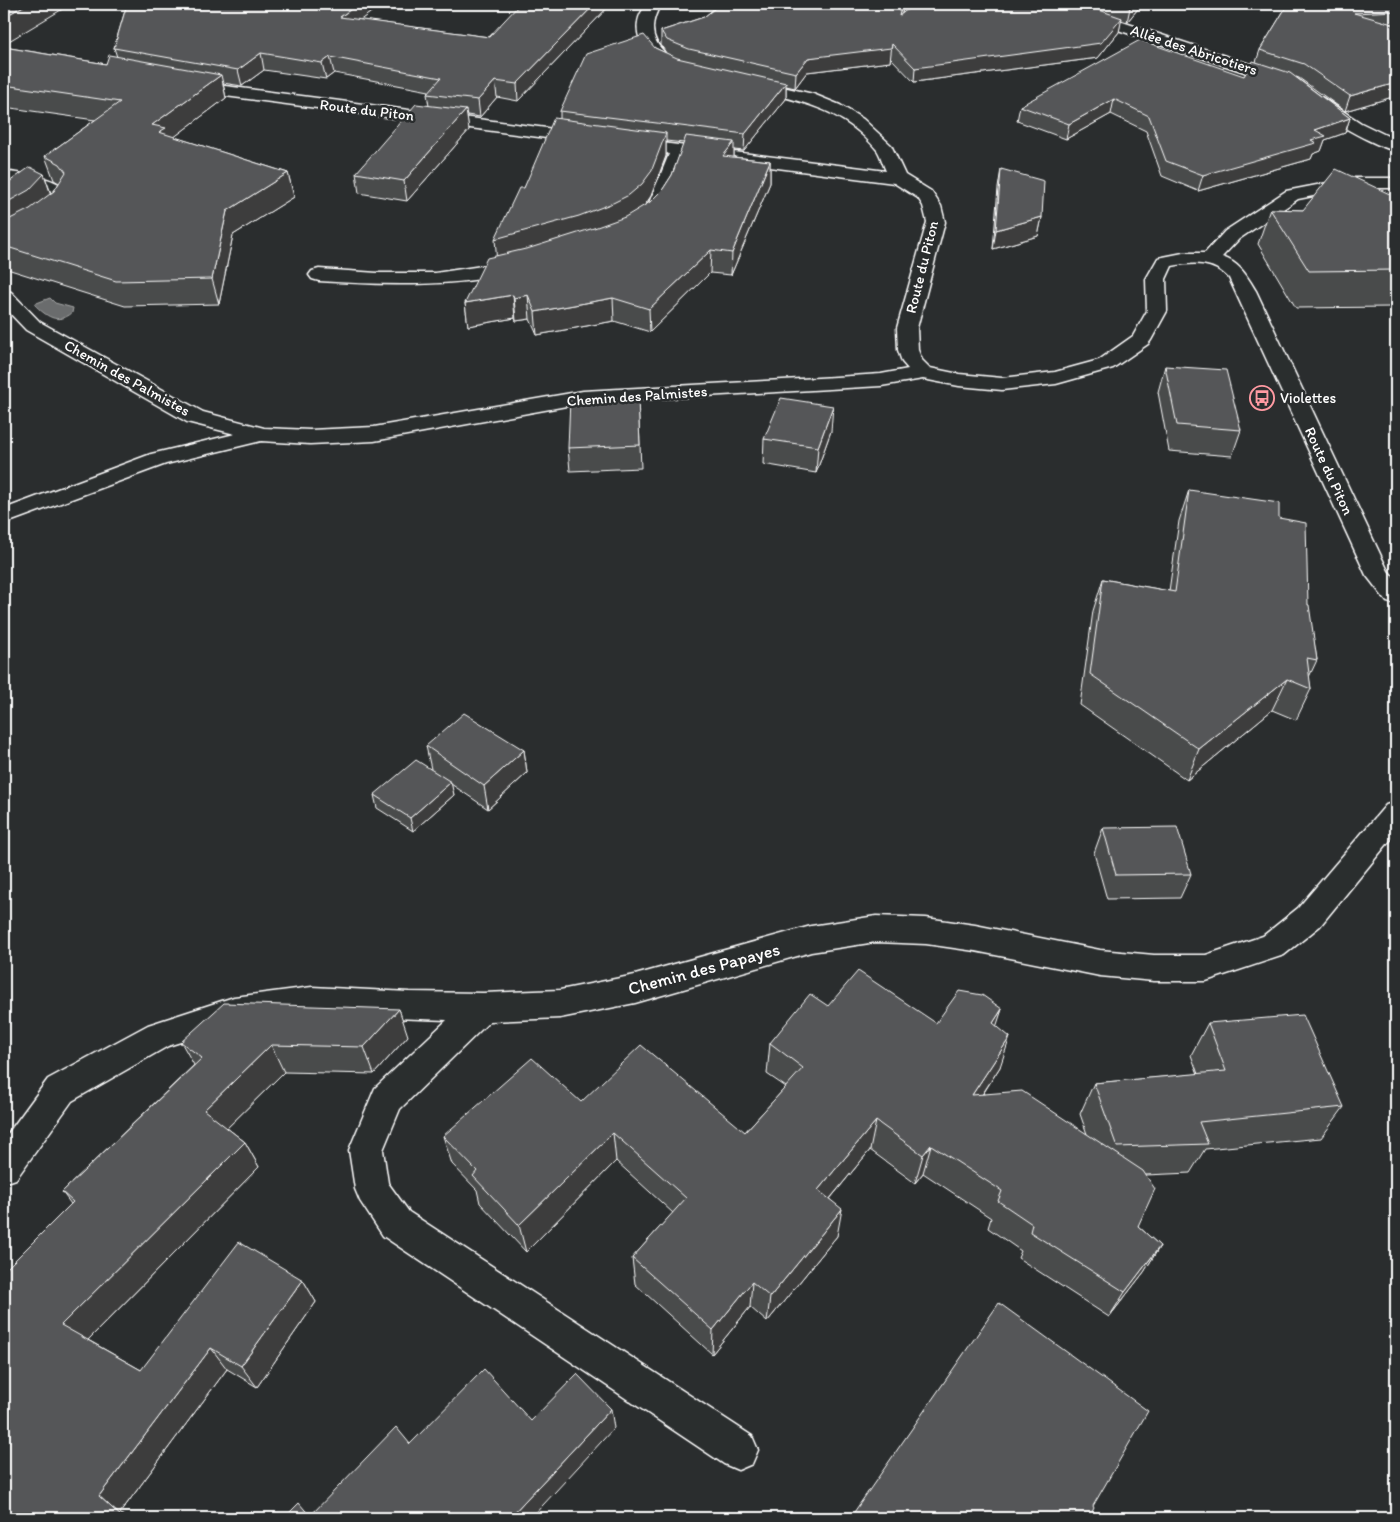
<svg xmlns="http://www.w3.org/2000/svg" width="1400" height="1522" font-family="Itim,sans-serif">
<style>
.water{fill:#6a6c6d;stroke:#a6a7a7}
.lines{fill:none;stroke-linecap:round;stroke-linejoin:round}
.minor-casing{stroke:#fff;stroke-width:3}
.minor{fill:#2a2d2e;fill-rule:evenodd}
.wall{fill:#494b4c;stroke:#fff;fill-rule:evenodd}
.shaded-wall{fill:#3c3d3e;stroke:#fff}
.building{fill:#555758;stroke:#fff}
.labels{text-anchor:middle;stroke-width:5;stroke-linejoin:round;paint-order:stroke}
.far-street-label{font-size:15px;fill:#fff;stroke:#2a2d2e}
.far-poi-label{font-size:15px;fill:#fff;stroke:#2a2d2e;text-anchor:start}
.street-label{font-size:18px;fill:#fff;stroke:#2a2d2e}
</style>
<rect width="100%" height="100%" fill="#2a2d2e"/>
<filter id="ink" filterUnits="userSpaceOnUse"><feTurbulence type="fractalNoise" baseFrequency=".02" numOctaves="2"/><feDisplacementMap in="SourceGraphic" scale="10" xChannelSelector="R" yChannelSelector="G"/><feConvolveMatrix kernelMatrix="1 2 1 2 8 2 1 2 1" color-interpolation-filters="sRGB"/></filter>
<g filter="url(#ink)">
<path class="water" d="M 50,298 L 55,303 L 73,308 L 72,313 C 57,325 46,316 34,304 Z"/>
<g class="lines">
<defs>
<path id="minor" d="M 647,4 L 661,4 C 650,22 649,40 667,54 C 671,58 676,59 680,64 L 677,67 C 656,73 634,42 638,22 C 639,15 643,9 647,4 Z
M 1060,4 L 1074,4 L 1095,13 L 1289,77 L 1291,80 L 1289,83 L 1277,83 L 1085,19 L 1064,10 Z
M 187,79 L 225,86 L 585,133 L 591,134 L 593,138 L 591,142 L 585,143 L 225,96 L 181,87 L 179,84 L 181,81 Z
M 749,79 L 813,94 L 840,105 L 863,119 L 891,145 L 905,175 L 931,191 L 941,206 L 945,222 L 917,328 L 918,350 L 922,360 L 930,368 L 959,374 L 1002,378 L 1055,372 L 1099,360 L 1133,336 L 1147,311 L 1146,279 L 1158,258 L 1183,253 L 1205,253 L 1225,231 L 1286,191 L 1353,178 L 1396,178 L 1396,188 L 1353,188 L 1298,199 L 1239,239 L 1222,257 C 1240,263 1247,276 1256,291 L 1388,571 L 1396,580 L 1396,604 L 1387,602 L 1366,575 L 1229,278 C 1213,261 1194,262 1172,266 L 1166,279 L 1167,311 L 1151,340 L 1148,344 L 1113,368 L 1056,384 L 1002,390 L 959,386 L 923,379 L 881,386 L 583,403 L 374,441 L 310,444 L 261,441 L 166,464 L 4,524 L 4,509 L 151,454 L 235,434 L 187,422 L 26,330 L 4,307 L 4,290 L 11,292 L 40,322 L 203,412 L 264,428 L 310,430 L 374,427 L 583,391 L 836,377 L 881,374 L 908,369 L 902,362 L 898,350 L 897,328 L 927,222 L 923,206 L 918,198 L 894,183 L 685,156 C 678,175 665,227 639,221 L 636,217 L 649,203 L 669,154 L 624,148 L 622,144 L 624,140 L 630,139 L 886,171 C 883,165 881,156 877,150 C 841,106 795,100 743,87 L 741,84 L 743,81 Z
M 1317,96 L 1323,98 L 1361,123 L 1396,140 L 1396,151 C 1377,147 1320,117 1309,101 L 1311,98 Z
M 4,171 C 26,175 59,176 73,196 C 61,223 35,233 11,247 L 4,249 L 4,236 C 22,226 45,217 55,197 L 37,188 L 4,181 Z
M 515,261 L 522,263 L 525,267 L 522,271 C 455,288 387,285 319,281 L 312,279 L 309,275 L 312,271 L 319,269 L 377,273 L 435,273 Z
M 1396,802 L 1396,833 L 1320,926 L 1284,955 L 1206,981 L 1154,981 L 1100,976 L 975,951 L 926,944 L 876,942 L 811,952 L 635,1003 L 560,1018 L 490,1021 L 400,1109 L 383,1150 L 388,1183 L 409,1212 L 752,1436 L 758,1450 L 752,1464 L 738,1470 L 724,1464 L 383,1236 L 360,1201 L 355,1189 L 349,1150 L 375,1088 L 447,1020 L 312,1015 L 234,1025 L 168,1046 L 72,1101 L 16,1179 L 4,1183 L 4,1139 L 48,1079 L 148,1025 L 234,997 L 312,987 L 409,992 L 483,993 L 560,990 L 635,975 L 811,926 L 876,916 L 926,918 L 975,925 L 1100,950 L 1154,955 L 1206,955 L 1263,936 L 1298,908 L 1386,805 Z"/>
</defs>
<use href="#minor" class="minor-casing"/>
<use href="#minor" class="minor"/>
</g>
<path class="wall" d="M 127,4 L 382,4 L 360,20 L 489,37 L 610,5 L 518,101 L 497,97 L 480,117 L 467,115 L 469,130 L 407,201 L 359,193 L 356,173 L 429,106 L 427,94 L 429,91 L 334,73 L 326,79 L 264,70 L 242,86 L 223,83 L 226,98 L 174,137 L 288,173 L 294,197 L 233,235 L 219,304 L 125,306 L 4,268 L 4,181 L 9,182 L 44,174 L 51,193 L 54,191 L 59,183 L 54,180 L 45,156 L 95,120 L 4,107 L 4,47 L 106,64 L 117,57 L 114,48 Z
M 720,4 L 904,4 L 902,14 L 914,4 L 1142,4 L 1127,22 L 1121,20 L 1119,32 L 1098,58 L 914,82 L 891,58 L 890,62 L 807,72 L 795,88 L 786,86 L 786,99 L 744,151 L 734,150 L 734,157 L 770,161 L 770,183 L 731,275 L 710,273 L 650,332 L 614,321 L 537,335 L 530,319 L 516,321 L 515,318 L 468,326 L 465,303 L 497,256 L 524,188 L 560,119 L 560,111 L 655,48 L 666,53 L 661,45 L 661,31 L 704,17 ZM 666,141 L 684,143 L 672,175 L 663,189 L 650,202 L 644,206 L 651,196 L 666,156 Z
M 1288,4 L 1396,4 L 1396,96 L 1345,111 L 1299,78 L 1296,77 L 1350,118 L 1345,133 L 1325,140 L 1321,151 L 1313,154 L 1311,159 L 1198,191 L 1162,176 L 1146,131 L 1111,114 L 1066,139 L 1017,121 L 1020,106 L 1244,76 L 1256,62 L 1260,50 Z
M 1001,169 L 1042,217 L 1038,236 L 993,249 L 998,188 Z
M 1396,197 L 1396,294 L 1390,307 L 1296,308 L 1258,244 L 1270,209 L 1303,210 Z
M 1165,366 L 1241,430 L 1232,456 L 1169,451 L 1158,392 Z
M 638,398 L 641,468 L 570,471 L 568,448 Z
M 831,431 L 816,473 L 763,464 L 764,439 Z
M 1189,490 L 1279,518 L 1308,605 L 1317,660 L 1309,677 L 1311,689 L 1296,720 L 1272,710 L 1187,780 L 1080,705 L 1093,611 L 1103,579 L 1169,591 L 1179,521 Z
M 426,746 L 524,750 L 527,773 L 488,809 L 451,784 L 454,795 L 413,831 L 377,808 L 374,795 L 431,769 Z
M 1103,828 L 1191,874 L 1180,898 L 1107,899 L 1094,853 Z
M 828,1006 L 936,1023 L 1002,1009 L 996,1025 L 1000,1067 L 983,1094 L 1087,1134 L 1080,1114 L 1094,1083 L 1198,1074 L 1191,1055 L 1208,1023 L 1344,1107 L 1321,1138 L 1205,1149 L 1190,1173 L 1146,1175 L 1138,1226 L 1160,1246 L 1144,1272 L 1109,1317 L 1018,1258 L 1021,1251 L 988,1228 L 991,1218 L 923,1173 L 915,1183 L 870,1150 L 830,1199 L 837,1236 L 767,1322 L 750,1307 L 712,1354 L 635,1284 L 632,1258 L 673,1213 L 616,1161 L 526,1252 L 480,1203 L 477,1190 L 452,1164 L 443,1136 L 581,1102 L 745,1132 L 786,1087 L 767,1074 L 770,1043 Z
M 408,1036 L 374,1074 L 284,1072 L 227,1128 L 245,1142 L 259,1167 L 88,1340 L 141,1370 L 303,1280 L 316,1302 L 257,1387 L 227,1369 L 120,1513 L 4,1518 L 71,1204 L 62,1192 L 194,1065 L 181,1042 Z"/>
<path class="shaded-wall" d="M 27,4 L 71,4 L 4,44 L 4,17 Z
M 358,4 L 382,4 L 343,33 L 340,17 Z
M 595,4 L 610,4 L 610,5 L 518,101 L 517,84 Z
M 902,4 L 904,4 L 898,30 L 899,16 Z
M 1134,4 L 1142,4 L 1127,22 L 1130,8 Z
M 1227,4 L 1237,4 L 1227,6 Z
M 1122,18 L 1119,32 L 1098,58 L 914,82 L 915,68 Z
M 892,44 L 890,62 L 807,72 L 795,88 L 796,73 L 808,58 Z
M 261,53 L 264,70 L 242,86 L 238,70 Z
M 330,57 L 334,73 L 326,79 L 322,63 Z
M 221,75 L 226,98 L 169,141 L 173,151 L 152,125 Z
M 495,81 L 497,97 L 480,117 L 478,100 Z
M 786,83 L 786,99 L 744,151 L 745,134 Z
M 1396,83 L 1396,96 L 1345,111 L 1350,96 Z
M 1114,99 L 1111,114 L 1066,139 L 1069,124 Z
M 466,110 L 469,130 L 407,201 L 404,181 Z
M 1350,118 L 1345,133 L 1325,140 L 1321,151 L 1313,154 L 1311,159 L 1198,191 L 1203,175 L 1315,130 Z
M 666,133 L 666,156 L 651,196 L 643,208 L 629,219 L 497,263 L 495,239 Z
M 734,142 L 734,164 L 723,156 Z
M 770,161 L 770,183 L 731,275 L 732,253 Z
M 288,173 L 294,197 L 233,235 L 219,304 L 212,279 L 227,211 Z
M 44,174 L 52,198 L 4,234 L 4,204 Z
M 1042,217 L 1038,236 L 993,249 L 996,230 Z
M 711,250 L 710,273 L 650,332 L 649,309 Z
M 1396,291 L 1396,294 L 1390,307 Z
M 513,295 L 515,318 L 468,326 L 465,303 Z
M 528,295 L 530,319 L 516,321 L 514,298 Z
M 613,298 L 614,321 L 537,335 L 535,312 Z
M 833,406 L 831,431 L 816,473 L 818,447 Z
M 1287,679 L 1272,710 L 1187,780 L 1199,749 Z
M 524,750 L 527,773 L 488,809 L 484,786 Z
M 451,782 L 454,795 L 413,831 L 410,818 Z
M 399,1009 L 408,1036 L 374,1074 L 364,1047 Z
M 1002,1009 L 992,1040 L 993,1023 Z
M 1010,1037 L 1000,1067 L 963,1124 L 972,1095 Z
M 271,1045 L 284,1072 L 219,1136 L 204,1110 Z
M 876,1121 L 870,1150 L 814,1218 L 818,1190 Z
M 613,1133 L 616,1161 L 526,1252 L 519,1225 Z
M 245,1142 L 259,1167 L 82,1346 L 61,1325 Z
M 931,1145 L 923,1173 L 915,1183 L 923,1155 Z
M 842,1209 L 837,1236 L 767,1322 L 770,1297 Z
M 1160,1246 L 1144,1272 L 1109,1317 L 1125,1292 Z
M 303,1280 L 316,1302 L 257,1387 L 241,1366 Z
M 752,1282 L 750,1307 L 712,1354 L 713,1330 Z
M 211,1348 L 227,1369 L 120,1513 L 126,1518 L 123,1518 L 99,1496 Z
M 611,1409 L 614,1428 L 531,1518 L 509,1518 Z"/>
<path class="building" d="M 4,4 L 27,4 L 4,17 Z
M 127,4 L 358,4 L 340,17 L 489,37 L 520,4 L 595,4 L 517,84 L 495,81 L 478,100 L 427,94 L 441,78 L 330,57 L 322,63 L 261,53 L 238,70 L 114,48 Z
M 720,4 L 902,4 L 899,16 L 914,4 L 1082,4 L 1122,18 L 1101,43 L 915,68 L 892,44 L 891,48 L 808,58 L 796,73 L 689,49 L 667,40 L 661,31 L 704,17 Z
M 1120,4 L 1134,4 L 1130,8 Z
M 1288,4 L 1396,4 L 1396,11 L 1354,13 L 1396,25 L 1396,83 L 1350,96 L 1304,64 L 1260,50 Z
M 644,35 L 655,48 L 677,58 L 786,83 L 745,134 L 560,111 L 586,54 Z
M 1140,40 L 1244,76 L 1253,61 L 1290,73 L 1350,118 L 1315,130 L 1326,136 L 1311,140 L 1316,143 L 1203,175 L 1166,161 L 1149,116 L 1114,99 L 1069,124 L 1020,106 Z
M 4,47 L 106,64 L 109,55 L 221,75 L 152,125 L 166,128 L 159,132 L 288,173 L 227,211 L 212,279 L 116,281 L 4,246 L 4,222 L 30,209 L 54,191 L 66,172 L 60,164 L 45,156 L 120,102 L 4,85 Z
M 416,104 L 466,110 L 404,181 L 356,173 Z
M 554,118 L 666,133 L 651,172 L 642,184 L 629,195 L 613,203 L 579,216 L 495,239 L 519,188 L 524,188 Z
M 686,136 L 734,142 L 723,156 L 770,161 L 732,253 L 711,250 L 649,309 L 613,298 L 535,312 L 528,295 L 514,298 L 513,295 L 465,303 L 487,258 L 530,248 L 597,227 L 625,217 L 650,202 L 663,189 L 672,175 Z
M 30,167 L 44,174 L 29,190 L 4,204 L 4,181 L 9,182 Z
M 1001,169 L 1044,181 L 1042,217 L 996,230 Z
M 1336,169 L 1396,197 L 1396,270 L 1309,271 L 1270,209 L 1303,210 Z
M 1165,366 L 1226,370 L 1241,430 L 1177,425 Z
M 638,398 L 640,445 L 568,448 L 570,399 Z
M 781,398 L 833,406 L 818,447 L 764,439 Z
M 1189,490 L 1279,503 L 1279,518 L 1306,523 L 1308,605 L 1309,605 L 1317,660 L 1307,658 L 1311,689 L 1287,679 L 1199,749 L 1090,674 L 1103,579 L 1175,592 Z
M 464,713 L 524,750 L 484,786 L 426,746 Z
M 416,760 L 451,782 L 410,818 L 374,795 Z
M 1177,827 L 1191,874 L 1116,875 L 1103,828 Z
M 858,971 L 936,1023 L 959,991 L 982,995 L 1002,1009 L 993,1023 L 1010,1037 L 972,1095 L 1022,1091 L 1143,1171 L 1155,1189 L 1138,1226 L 1160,1246 L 1125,1292 L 1030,1232 L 1032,1224 L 998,1201 L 1002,1191 L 931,1145 L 923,1155 L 876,1121 L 818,1190 L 842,1209 L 770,1297 L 752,1282 L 713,1330 L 632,1258 L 686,1198 L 613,1133 L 519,1225 L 473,1176 L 477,1171 L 443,1136 L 532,1058 L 581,1102 L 641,1045 L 745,1132 L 803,1068 L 770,1043 L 810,994 L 828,1006 Z
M 224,1003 L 399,1009 L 364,1047 L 271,1045 L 204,1110 L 245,1142 L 61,1325 L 141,1370 L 239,1242 L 303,1280 L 241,1366 L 211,1348 L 99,1496 L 123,1518 L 4,1518 L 4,1271 L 73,1202 L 62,1192 L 202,1058 L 181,1042 Z
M 1303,1015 L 1344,1107 L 1199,1122 L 1208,1144 L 1117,1147 L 1094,1083 L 1226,1071 L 1208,1023 Z
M 999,1303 L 1148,1411 L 1093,1506 L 1094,1508 L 1089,1518 L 850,1518 Z
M 484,1369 L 531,1421 L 577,1374 L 611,1409 L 509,1518 L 475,1518 L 473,1515 L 470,1518 L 284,1518 L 299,1503 L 310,1516 L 396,1427 L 410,1444 Z
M 209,1513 L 217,1518 L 205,1518 Z"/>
</g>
<defs>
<symbol id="bus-ring" viewBox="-11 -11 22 22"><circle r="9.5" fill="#2a2d2e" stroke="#ff9aa2" stroke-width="1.5"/><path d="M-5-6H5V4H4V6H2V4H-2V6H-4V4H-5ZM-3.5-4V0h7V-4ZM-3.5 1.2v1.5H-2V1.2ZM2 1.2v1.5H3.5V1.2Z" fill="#ff9aa2"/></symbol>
</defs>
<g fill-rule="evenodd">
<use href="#bus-ring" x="1248" y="384" width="28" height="28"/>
</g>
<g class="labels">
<g class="far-street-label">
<text transform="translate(1194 50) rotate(18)" y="5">Allée des Abricotiers</text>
<text transform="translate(367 110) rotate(7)" y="5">Route du Piton</text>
<text transform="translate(922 267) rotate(-76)" y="5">Route du Piton</text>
<text transform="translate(127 378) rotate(29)" y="5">Chemin des Palmistes</text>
<text transform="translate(637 396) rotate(-4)" y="5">Chemin des Palmistes</text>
<text transform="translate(1329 471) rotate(65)" y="5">Route du Piton</text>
</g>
<g class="far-poi-label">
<text x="1280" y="403">Violettes</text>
</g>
<g class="street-label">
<text transform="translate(704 969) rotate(-15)" y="6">Chemin des Papayes</text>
</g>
</g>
<rect width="1400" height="1522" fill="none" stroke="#2a2d2e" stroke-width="20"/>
<rect x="10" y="10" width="1380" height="1502" fill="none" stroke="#fff" stroke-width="2" filter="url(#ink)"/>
</svg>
